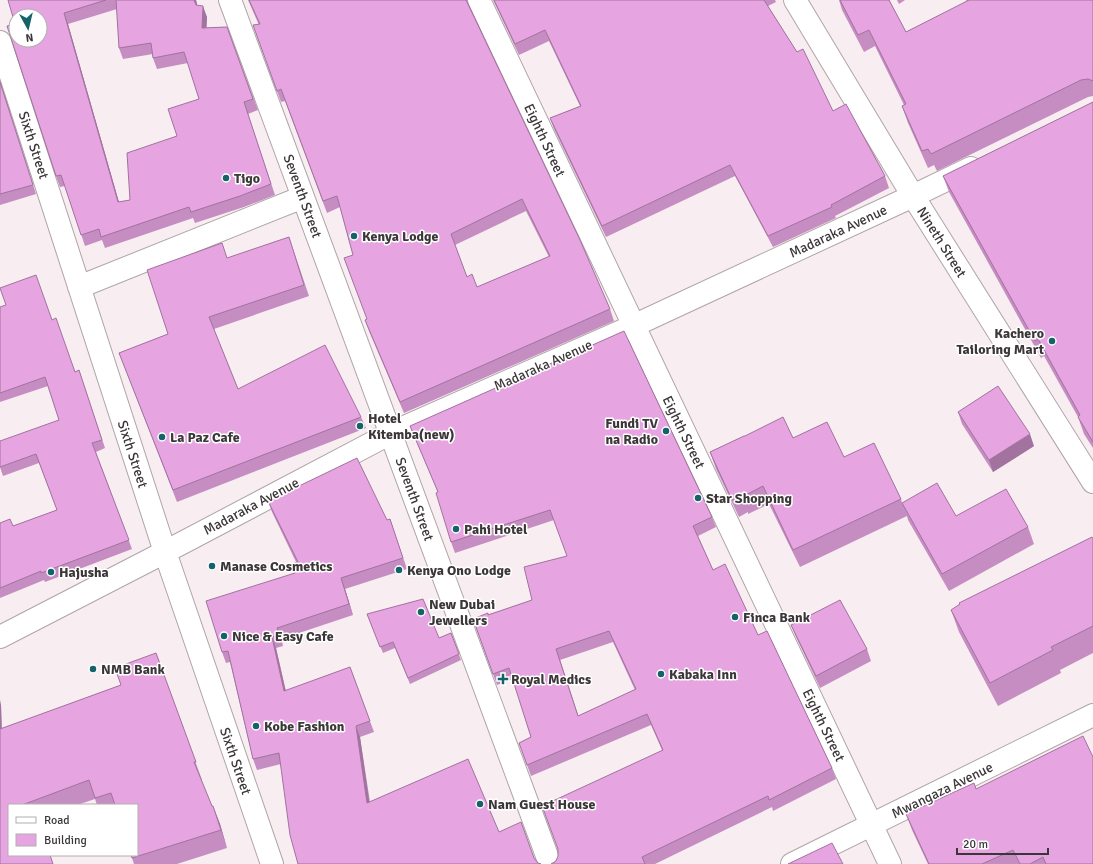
<svg xmlns="http://www.w3.org/2000/svg" width="1093" height="864" font-family="Signika,sans-serif">
<style>
.lines{fill:none;stroke-linecap:round;stroke-linejoin:round}
.minor-casing{stroke:#afa5a7;stroke-width:24}
.minor{stroke:#fff;stroke-width:22}
.wall{fill:#c68dc2;fill-rule:evenodd}
.shaded-wall{fill:#a1739e}
.building{fill:#e6a4e1;stroke:#a1739e;fill-rule:evenodd}
.poi-dot{fill:#136369;stroke:#fff;stroke-width:1.5}
.labels{text-anchor:middle;stroke-width:3;stroke-linejoin:round;paint-order:stroke}
.street-label{font-size:14px;fill:#3b3637;stroke:#fff}
.poi-label{font-size:14px;font-weight:bold;fill:#3b3637;stroke:#fff;text-anchor:start}
</style>
<rect width="100%" height="100%" fill="#f8edf0"/>
<g class="lines">
<defs>
<path id="minor" d="M 230,0 L 550,864
M 479,0 L 890,864
M 795,0 L 913,196 L 1093,482
M 0,42 L 165,552 L 272,864
M 79,287 L 303,197
M 0,637 L 165,552 L 391,433 L 633,326 L 913,196 L 971,168
M 792,864 L 1093,715"/>
</defs>
<use href="#minor" class="minor-casing"/>
<use href="#minor" class="minor"/>
</g>
<path class="wall" d="M 8,0 L 196,0 L 197,5 L 207,17 L 206,28 L 227,27 L 258,110 L 248,114 L 275,195 L 244,207 L 195,223 L 193,218 L 105,248 L 102,240 L 85,246 L 65,186 L 60,187 L 56,176 L 15,24 ZM 117,9 L 119,48 L 123,59 L 153,54 L 153,58 L 157,69 L 188,63 L 199,99 L 177,136 L 130,200 L 119,202 L 68,24 Z
M 248,0 L 467,0 L 610,309 L 614,321 L 404,413 L 369,331 L 365,320 L 367,319 L 353,255 L 340,207 L 327,213 L 285,101 L 281,102 L 253,25 L 259,25 ZM 526,211 L 549,257 L 477,287 L 467,277 L 455,245 Z
M 493,0 L 775,0 L 776,2 L 768,6 L 833,111 L 885,176 L 889,188 L 835,216 L 836,218 L 773,247 L 735,176 L 606,237 L 554,129 L 550,118 L 580,106 L 549,41 L 519,55 Z
M 839,0 L 889,0 L 906,32 L 967,2 L 966,0 L 1093,0 L 1093,96 L 1088,97 L 937,171 L 934,165 L 928,168 L 908,123 L 902,106 L 904,105 L 875,46 L 864,52 L 842,10 Z
M 897,0 L 905,0 L 899,4 Z
M 0,81 L 36,194 L 0,205 Z
M 1093,102 L 1093,448 L 1084,434 L 1078,417 L 1044,356 L 1041,358 L 949,192 L 943,176 Z
M 289,237 L 309,296 L 214,329 L 238,389 L 361,417 L 366,428 L 177,502 L 119,353 L 168,334 L 228,258 Z
M 0,307 L 52,320 L 75,372 L 79,370 L 105,448 L 96,452 L 132,549 L 45,582 L 44,580 L 0,598 L 0,523 L 13,526 L 57,510 L 39,463 L 3,476 L 0,467 L 59,420 L 48,386 L 0,402 Z
M 958,412 L 1034,446 L 993,472 L 962,424 Z
M 410,426 L 712,517 L 716,527 L 698,536 L 713,570 L 758,635 L 832,768 L 836,779 L 773,811 L 772,807 L 655,864 L 551,864 L 556,861 L 662,750 L 651,725 L 531,776 L 519,743 L 531,737 L 513,679 L 497,685 L 473,619 L 488,615 L 532,600 L 567,556 L 554,520 L 455,553 L 451,542 L 438,492 L 414,436 ZM 613,642 L 635,690 L 578,716 L 560,660 Z
M 745,436 L 793,438 L 844,457 L 901,499 L 902,503 L 956,516 L 1028,527 L 1034,544 L 949,591 L 908,520 L 907,516 L 800,567 L 769,504 L 748,514 L 748,512 L 739,517 L 716,469 L 710,452 Z
M 268,501 L 387,520 L 390,519 L 407,569 L 345,589 L 353,615 L 281,639 L 283,646 L 276,648 L 286,691 L 350,667 L 374,732 L 360,737 L 370,802 L 499,832 L 534,858 L 538,863 L 298,864 L 281,764 L 257,770 L 253,759 L 230,662 L 226,663 L 222,652 L 295,573 L 296,562 L 272,512 Z
M 1093,538 L 1093,653 L 1060,670 L 1061,673 L 998,706 L 959,632 L 951,610 Z
M 367,614 L 439,638 L 451,633 L 461,660 L 410,684 L 395,648 L 383,653 Z
M 791,625 L 867,649 L 871,661 L 820,688 L 796,637 Z
M 156,653 L 202,780 L 201,780 L 212,806 L 213,806 L 220,824 L 227,848 L 177,864 L 134,864 L 131,855 L 137,805 L 97,805 L 95,799 L 77,805 L 9,805 L 0,864 L 1,705 L 2,729 L 121,685 Z
M 976,789 L 1093,864 L 928,864 L 912,830 L 906,814 Z"/>
<path class="shaded-wall" d="M 194,0 L 196,0 L 200,17 L 196,5 Z
M 203,6 L 207,17 L 206,40 L 202,28 Z
M 64,13 L 68,24 L 122,213 L 118,202 Z
M 0,81 L 36,194 L 0,82 Z
M 1030,434 L 1034,446 L 993,472 L 989,460 Z
M 341,578 L 345,589 L 353,615 L 349,604 Z
M 277,628 L 281,639 L 283,646 L 279,635 Z
M 272,637 L 276,648 L 288,702 L 284,691 Z
M 556,649 L 560,660 L 582,727 L 578,716 Z
M 0,700 L 1,705 L 2,749 L 0,745 Z
M 356,726 L 360,737 L 371,814 L 367,803 Z
M 213,806 L 220,824 L 227,848 Z"/>
<path class="building" d="M 8,0 L 106,0 L 64,13 L 118,202 L 130,200 L 127,153 L 177,136 L 168,109 L 199,99 L 184,52 L 153,58 L 151,43 L 119,48 L 116,0 L 194,0 L 196,5 L 203,6 L 202,28 L 227,27 L 253,99 L 244,102 L 271,184 L 240,196 L 191,212 L 189,207 L 101,237 L 99,229 L 81,235 L 61,175 L 56,176 L 7,26 L 15,24 ZM 16,16 L 40,16 L 40,40 L 16,40 Z
M 249,0 L 466,0 L 580,240 L 610,309 L 400,402 L 365,320 L 367,319 L 344,258 L 353,255 L 337,196 L 323,201 L 281,89 L 277,91 L 253,25 L 260,24 ZM 522,199 L 550,256 L 477,287 L 472,274 L 467,277 L 451,234 Z
M 494,0 L 764,0 L 797,52 L 803,49 L 833,111 L 846,104 L 885,176 L 831,205 L 832,207 L 768,236 L 730,165 L 602,226 L 550,118 L 581,106 L 545,30 L 515,44 Z
M 840,0 L 889,0 L 906,32 L 969,0 L 1093,0 L 1093,81 L 1088,79 L 1081,80 L 931,154 L 928,149 L 922,151 L 902,106 L 906,104 L 869,30 L 858,35 Z
M 0,82 L 33,185 L 0,194 Z
M 1093,102 L 1093,442 L 1078,417 L 1080,415 L 1038,339 L 1035,341 L 943,176 Z
M 289,237 L 304,285 L 209,317 L 238,389 L 325,345 L 361,417 L 173,490 L 119,353 L 168,334 L 147,270 L 222,243 L 227,258 Z
M 36,275 L 52,320 L 56,318 L 75,372 L 79,370 L 102,440 L 92,443 L 129,540 L 41,573 L 41,571 L 0,588 L 0,523 L 10,519 L 13,526 L 57,510 L 36,454 L 0,467 L 0,441 L 59,420 L 45,377 L 0,393 L 0,307 L 6,305 L 0,288 Z
M 624,331 L 712,517 L 693,526 L 713,570 L 725,564 L 758,635 L 767,631 L 832,768 L 769,800 L 768,796 L 642,857 L 645,864 L 551,864 L 556,861 L 558,856 L 558,849 L 542,806 L 663,750 L 647,714 L 527,765 L 519,743 L 531,737 L 509,668 L 493,674 L 473,619 L 488,613 L 488,615 L 532,600 L 524,567 L 567,556 L 550,510 L 451,542 L 436,493 L 438,492 L 410,426 ZM 609,631 L 636,689 L 578,716 L 556,649 Z
M 998,386 L 1030,434 L 989,460 L 958,412 Z
M 783,417 L 793,438 L 827,422 L 844,457 L 874,443 L 901,499 L 793,550 L 763,486 L 742,497 L 742,495 L 732,500 L 710,452 L 744,436 L 745,436 Z
M 357,458 L 387,520 L 390,519 L 403,558 L 341,578 L 349,604 L 277,628 L 279,635 L 272,637 L 284,691 L 350,667 L 370,721 L 356,726 L 367,803 L 468,759 L 499,832 L 521,822 L 534,858 L 538,863 L 541,864 L 298,864 L 290,835 L 279,753 L 253,759 L 228,651 L 222,652 L 206,601 L 295,573 L 292,564 L 298,562 L 268,501 Z
M 937,483 L 956,516 L 1006,489 L 1028,527 L 942,574 L 902,503 Z
M 1092,537 L 1093,538 L 1093,626 L 1051,647 L 1053,650 L 990,683 L 951,610 L 960,604 L 959,603 Z
M 423,599 L 439,638 L 451,633 L 459,654 L 408,678 L 393,642 L 380,647 L 367,614 Z
M 840,600 L 867,649 L 816,676 L 791,625 Z
M 156,653 L 196,762 L 194,762 L 212,806 L 213,806 L 221,830 L 132,858 L 131,855 L 137,855 L 137,805 L 115,805 L 111,793 L 95,798 L 89,780 L 22,805 L 9,805 L 9,855 L 50,855 L 53,864 L 0,864 L 0,729 L 121,685 L 115,668 Z
M 1083,736 L 1093,757 L 1093,864 L 1046,864 L 1043,857 L 1030,864 L 1020,864 L 1013,850 L 982,864 L 929,864 L 906,814 L 974,783 L 976,789 Z
M 832,843 L 843,864 L 788,864 Z"/>
<g class="poi-dot">
<circle cx="226" cy="178" r="4"/>
<circle cx="354" cy="236" r="4"/>
<circle cx="1052" cy="341" r="4"/>
<circle cx="360" cy="426" r="4"/>
<circle cx="666" cy="431" r="4"/>
<circle cx="162" cy="437" r="4"/>
<circle cx="698" cy="498" r="4"/>
<circle cx="456" cy="529" r="4"/>
<circle cx="212" cy="566" r="4"/>
<circle cx="399" cy="570" r="4"/>
<circle cx="51" cy="572" r="4"/>
<circle cx="421" cy="612" r="4"/>
<circle cx="735" cy="617" r="4"/>
<circle cx="224" cy="636" r="4"/>
<circle cx="93" cy="669" r="4"/>
<circle cx="661" cy="674" r="4"/>
<path d="M501 673h4v4h4v4h-4v4h-4v-4h-4v-4h4z"/>
<circle cx="256" cy="726" r="4"/>
<circle cx="480" cy="804" r="4"/>
</g>
<g class="labels">
<g class="street-label">
<text transform="translate(545 140) rotate(65)" y="5">Eighth Street</text>
<text transform="translate(34 145) rotate(72)" y="5">Sixth Street</text>
<text transform="translate(303 196) rotate(70)" y="5">Seventh Street</text>
<text transform="translate(838 231) rotate(-25)" y="5">Madaraka Avenue</text>
<text transform="translate(942 242) rotate(58)" y="5">Nineth Street</text>
<text transform="translate(543 365) rotate(-24)" y="5">Madaraka Avenue</text>
<text transform="translate(684 432) rotate(64)" y="5">Eighth Street</text>
<text transform="translate(133 454) rotate(72)" y="5">Sixth Street</text>
<text transform="translate(415 499) rotate(70)" y="5">Seventh Street</text>
<text transform="translate(251 506) rotate(-28)" y="5">Madaraka Avenue</text>
<text transform="translate(824 725) rotate(64)" y="5">Eighth Street</text>
<text transform="translate(236 761) rotate(71)" y="5">Sixth Street</text>
<text transform="translate(942 790) rotate(-26)" y="5">Mwangaza Avenue</text>
</g>
<g class="poi-label">
<text x="234" y="183">Tigo</text>
<text x="362" y="241">Kenya Lodge</text>
<text x="1044" y="338" text-anchor="end">Kachero<tspan x="1044" dy="16">Tailoring Mart</tspan></text>
<text x="368" y="423">Hotel<tspan x="368" dy="16">Kitemba(new)</tspan></text>
<text x="658" y="428" text-anchor="end">Fundi TV<tspan x="658" dy="16">na Radio</tspan></text>
<text x="170" y="442">La Paz Cafe</text>
<text x="706" y="503">Star Shopping</text>
<text x="464" y="534">Pahi Hotel</text>
<text x="220" y="571">Manase Cosmetics</text>
<text x="407" y="575">Kenya Ono Lodge</text>
<text x="59" y="577">Hajusha</text>
<text x="429" y="609">New Dubai<tspan x="429" dy="16">Jewellers</tspan></text>
<text x="743" y="622">Finca Bank</text>
<text x="232" y="641">Nice &amp; Easy Cafe</text>
<text x="101" y="674">NMB Bank</text>
<text x="669" y="679">Kabaka Inn</text>
<text x="511" y="684">Royal Medics</text>
<text x="264" y="731">Kobe Fashion</text>
<text x="488" y="809">Nam Guest House</text>
</g>
</g>
<rect x="8" y="804" width="130" height="52" fill="#ffffff" stroke="#b1afaf"/>
<rect x="16" y="817" width="20" height="6" fill="#ffffff" stroke="#b1afaf"/>
<text x="44" y="824" font-size="12" fill="#3b3637">Road</text>
<rect x="16" y="834" width="20" height="12" fill="#e6a4e1" stroke="#b1afaf"/>
<text x="44" y="844" font-size="12" fill="#3b3637">Building</text>
<g transform="translate(28 28) rotate(172)"><circle r="19" fill="#ffffff" stroke="#b1afaf"/>
<path d="M0-3L7 15L0 10L-7 15Z" fill="#136369"/>
<text y="-6" font-size="11" font-weight="bold" text-anchor="middle" fill="#3b3637">N</text>
</g>
<path d="M957 848v6h91v-6" fill="none" stroke="#3b3637" stroke-width="2"/>
<text x="963" y="848" font-size="12" fill="#3b3637" stroke="#ffffff" stroke-width="3" paint-order="stroke">20 m</text>
</svg>
